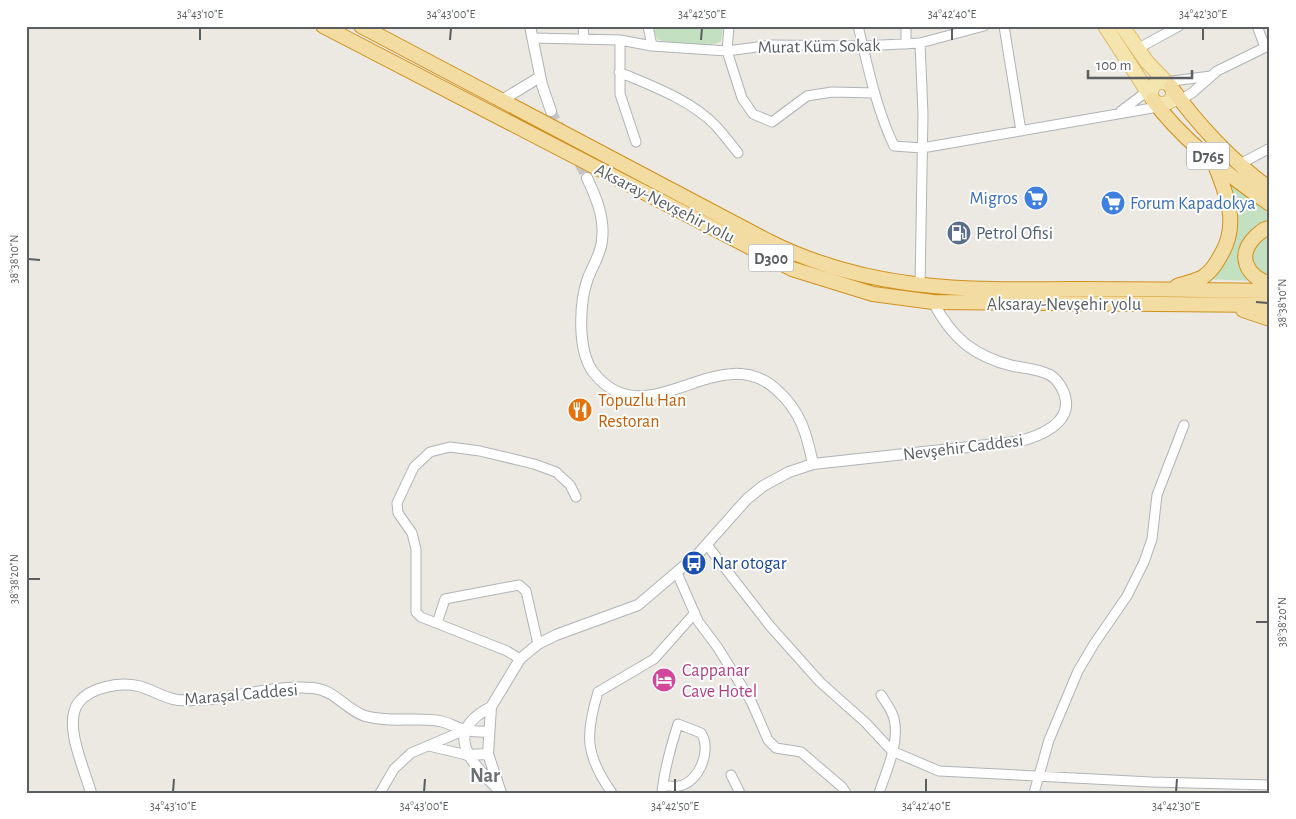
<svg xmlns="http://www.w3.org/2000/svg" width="1296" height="819" font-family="'Alegreya Sans',sans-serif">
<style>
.green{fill:#c3e0c1}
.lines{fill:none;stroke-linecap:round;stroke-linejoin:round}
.tertiary-tunnel{stroke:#c7c6c2;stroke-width:10;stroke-dasharray:10 5;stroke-linecap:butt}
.minor-casing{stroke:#b0b3b6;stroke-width:11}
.tertiary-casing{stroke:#b0b3b6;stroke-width:12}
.primary-casing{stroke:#deb868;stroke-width:16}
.trunk-casing{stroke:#d1901d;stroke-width:16}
.minor{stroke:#fff;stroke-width:9}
.tertiary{stroke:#fff;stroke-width:10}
.primary{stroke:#f4e5ae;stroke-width:14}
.trunk{stroke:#f2dca2;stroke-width:14}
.ticks{fill:none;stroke:#5a5e61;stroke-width:2}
.labels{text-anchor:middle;stroke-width:4;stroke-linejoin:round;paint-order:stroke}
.shield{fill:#fff;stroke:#8c8e90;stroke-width:1}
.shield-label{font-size:16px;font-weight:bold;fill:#5a5e61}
.street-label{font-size:18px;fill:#5a5e61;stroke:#fff}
.shop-label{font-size:18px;fill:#366cbe;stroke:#fff;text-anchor:end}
.service-label{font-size:18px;fill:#4e5e75;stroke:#fff;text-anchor:start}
.food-label{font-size:18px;fill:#c56008;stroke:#fff;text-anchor:start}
.transit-label{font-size:18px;fill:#164399;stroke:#fff;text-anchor:start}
.hotel-label{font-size:18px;fill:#b23c85;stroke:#fff;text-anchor:start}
.quarter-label{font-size:20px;font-weight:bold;fill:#6c7073;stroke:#fff}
.neatline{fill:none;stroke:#5a5e61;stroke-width:2}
.ticks-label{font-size:12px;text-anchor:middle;fill:#5a5e61}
</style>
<rect width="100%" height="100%" fill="#ebe9e2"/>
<path class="green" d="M 652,26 L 723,26 L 721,41 C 711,49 670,44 657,39 Z
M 1230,183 L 1270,213 L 1270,221 L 1260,224 L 1243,242 L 1253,281 L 1204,279 L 1234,216 Z
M 1270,232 L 1270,280 L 1252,266 L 1251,245 Z"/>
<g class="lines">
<path class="tertiary-tunnel" d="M 551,111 L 587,178"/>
<defs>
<path id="minor" d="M 583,26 L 584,37
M 648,26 L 652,46
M 729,26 L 727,51 L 742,98 L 753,114 L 772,122 L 807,96 L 832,92 L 875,93
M 858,26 C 868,67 876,108 894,146 L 922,148 L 1158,107 L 1180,100 L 1192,93 L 1217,71 L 1270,45
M 1004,26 L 1021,131
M 1257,26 L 1265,47
M 532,38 L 620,40 L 652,46 L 727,51 L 772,45 L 863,46 L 920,43 L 984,26
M 620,40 L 620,94 L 636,142
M 920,43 L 923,114 L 920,285
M 906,44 L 906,26
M 1137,49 L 1179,26
M 619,72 C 652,86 691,100 716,126 C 724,135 731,144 738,153
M 1165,82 L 1211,76
M 1121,111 L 1154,86
M 1240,164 L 1270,148
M 707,545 L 770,626 L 820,682 L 866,723 L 892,751 L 939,771 L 1151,782 L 1270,785
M 677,573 L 698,621 L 718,648 L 751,701 L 768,740 L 776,748 L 801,752 L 842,787 L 846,793
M 437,623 L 445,599 L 519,585 L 526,591 L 538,644
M 520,659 L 507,651 L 421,617 L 416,612 L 416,549 L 412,533 L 398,513 L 397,503 L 414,467 L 430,452 L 450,447 L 480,451 L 534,464 L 556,472 L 570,485 L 576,497
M 429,746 L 467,755
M 731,775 L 740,793
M 380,793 L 394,769 L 411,753 L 465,730
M 612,793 C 585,755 585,735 598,692 L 654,659 L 695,613
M 662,793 C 664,769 671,746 678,724 L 701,733 C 712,749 700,782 679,786 C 674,787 668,786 663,785
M 879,793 C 886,772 900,742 894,719 C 892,710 886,703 881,695
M 1034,793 L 1049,740 L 1078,671 L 1094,644 L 1127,596 L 1144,562 L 1152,539 L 1157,495 L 1184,425"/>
<path id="tertiary" d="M 530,26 L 542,85 L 551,111
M 502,100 L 540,77
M 587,178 C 596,197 605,218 602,240 C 601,254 593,265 588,278 C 579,303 577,352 594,373 C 647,440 720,335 778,391 C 801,412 807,435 813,464
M 491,707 C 442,732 470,762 498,789
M 467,755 L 488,754
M 91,793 C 85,770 62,723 79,702 C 91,687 120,682 138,686 C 152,689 163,698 178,700 C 223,703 270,684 313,688 C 335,690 345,709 365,716 C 390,723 415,717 440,721 C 449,723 457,728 465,730 C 472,732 481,731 488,732
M 501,793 L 488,754 L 491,707 L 520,659 L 538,644 L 556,635 L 638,605 L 698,554 L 747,499 L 763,486 L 789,472 L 813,464 L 1015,442 C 1039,437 1075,423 1064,393 C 1061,386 1057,379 1050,375 C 1039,369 1025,368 1013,366 C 973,356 952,338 933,302"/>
<path id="primary" d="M 1105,26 L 1153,100
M 1122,26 L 1147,62 L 1171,87
M1151 93a11 11 0 1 1 22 0a11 11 0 1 1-22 0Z"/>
<path id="trunk" d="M 323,26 L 792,269 L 873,294 L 933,302 L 1270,305
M 361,26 L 768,241 C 872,293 970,290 1083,289 C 1146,289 1208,290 1270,291
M 1171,87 C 1197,124 1233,162 1270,189
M 1153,100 C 1182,140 1229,176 1270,204
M 1270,228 C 1264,228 1261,232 1256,236 C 1236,255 1246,276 1270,284
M 1177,286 C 1185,283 1196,281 1203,277 C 1212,271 1217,262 1222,253 C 1240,221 1225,191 1213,160
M 1243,310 L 1270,319"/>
</defs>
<use href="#minor" class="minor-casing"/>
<use href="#tertiary" class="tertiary-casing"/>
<use href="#primary" class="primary-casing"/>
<use href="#trunk" class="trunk-casing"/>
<use href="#minor" class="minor"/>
<use href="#tertiary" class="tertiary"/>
<use href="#primary" class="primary"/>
<use href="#trunk" class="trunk"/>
</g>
<path class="ticks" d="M 200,40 L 200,28M 450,40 L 451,28M 701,40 L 702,28M 952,40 L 952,28M 1203,40 L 1203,28M 28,259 L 40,260M 1256,302 L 1268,303M 28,579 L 40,579M 1256,622 L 1268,622M 173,792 L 174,779M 424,792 L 425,779M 675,792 L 675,779M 926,792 L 926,779M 1176,792 L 1177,779"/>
<defs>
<symbol id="supermarket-disc" viewBox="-11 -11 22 22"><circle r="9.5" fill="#3f7fe0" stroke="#fff"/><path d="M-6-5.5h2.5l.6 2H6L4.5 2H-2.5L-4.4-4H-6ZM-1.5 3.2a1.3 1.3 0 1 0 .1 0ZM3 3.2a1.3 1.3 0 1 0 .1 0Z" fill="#fff"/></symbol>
<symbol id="fuel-disc" viewBox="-11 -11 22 22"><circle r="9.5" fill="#5c6f8a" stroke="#fff"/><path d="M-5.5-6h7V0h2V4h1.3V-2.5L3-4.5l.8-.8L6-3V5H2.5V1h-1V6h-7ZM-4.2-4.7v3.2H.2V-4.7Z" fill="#fff"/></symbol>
<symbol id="restaurant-disc" viewBox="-11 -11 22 22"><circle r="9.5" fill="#e8710a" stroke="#fff"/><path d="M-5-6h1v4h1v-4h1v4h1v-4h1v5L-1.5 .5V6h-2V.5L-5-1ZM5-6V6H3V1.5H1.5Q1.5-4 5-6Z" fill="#fff"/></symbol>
<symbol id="bus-disc" viewBox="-11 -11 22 22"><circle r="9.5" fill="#1a4fb4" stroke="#fff"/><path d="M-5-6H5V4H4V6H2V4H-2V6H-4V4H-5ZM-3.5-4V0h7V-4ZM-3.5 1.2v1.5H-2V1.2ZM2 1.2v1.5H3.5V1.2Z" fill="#fff"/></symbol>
<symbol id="hotel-disc" viewBox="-11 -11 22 22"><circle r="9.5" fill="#d1479c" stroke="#fff"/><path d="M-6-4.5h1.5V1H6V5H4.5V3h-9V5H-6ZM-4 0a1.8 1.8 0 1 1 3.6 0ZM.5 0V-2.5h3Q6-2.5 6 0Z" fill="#fff"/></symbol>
</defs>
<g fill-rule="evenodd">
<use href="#supermarket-disc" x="1022" y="184" width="28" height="28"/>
<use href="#supermarket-disc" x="1099" y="189" width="28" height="28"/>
<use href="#fuel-disc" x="945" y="219" width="28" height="28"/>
<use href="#restaurant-disc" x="566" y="396" width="28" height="28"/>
<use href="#bus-disc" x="680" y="549" width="28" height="28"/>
<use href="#hotel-disc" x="650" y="666" width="28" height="28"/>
</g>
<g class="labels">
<g class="shield">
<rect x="1187" y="142.5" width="42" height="27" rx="4"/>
<rect x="748.5" y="244.5" width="45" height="27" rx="4"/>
</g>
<g class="shield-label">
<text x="1208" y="162">D765</text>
<text x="771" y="264">D300</text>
</g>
<g class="street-label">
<text transform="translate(819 46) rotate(-1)" y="6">Murat Küm Sokak</text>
<text transform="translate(665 203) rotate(27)" y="6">Aksaray-Nevşehir yolu</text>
<text x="1064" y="310">Aksaray-Nevşehir yolu</text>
<text transform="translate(963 447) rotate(-7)" y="6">Nevşehir Caddesi</text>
<text transform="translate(241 694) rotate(-5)" y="6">Maraşal Caddesi</text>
</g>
<g class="shop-label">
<text x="1018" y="204">Migros</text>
<text x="1130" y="209" text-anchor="start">Forum Kapadokya</text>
</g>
<g class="service-label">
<text x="976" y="239">Petrol Ofisi</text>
</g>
<g class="food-label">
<text x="598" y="406">Topuzlu Han<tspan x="598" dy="21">Restoran</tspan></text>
</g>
<g class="transit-label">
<text x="712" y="569">Nar otogar</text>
</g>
<g class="hotel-label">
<text x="682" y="676">Cappanar<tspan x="682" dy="21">Cave Hotel</tspan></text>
</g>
<g class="quarter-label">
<text x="485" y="782">Nar</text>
</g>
</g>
<rect width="1296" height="819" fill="none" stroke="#ffffff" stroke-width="55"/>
<path d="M1088 70v8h104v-8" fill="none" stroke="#5a5e61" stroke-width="2.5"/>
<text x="1096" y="70" font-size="15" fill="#5a5e61" stroke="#ffffff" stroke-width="4" paint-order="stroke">100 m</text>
<rect x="28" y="28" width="1240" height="764" class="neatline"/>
<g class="ticks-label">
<text x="200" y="18">34°43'10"E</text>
<text x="451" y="18">34°43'00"E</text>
<text x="702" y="18">34°42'50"E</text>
<text x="952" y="18">34°42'40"E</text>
<text x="1203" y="18">34°42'30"E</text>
<text transform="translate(14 259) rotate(-90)" y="4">38°38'10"N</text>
<text transform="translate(1282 303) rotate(-90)" y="4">38°38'10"N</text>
<text transform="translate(14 579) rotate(-90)" y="4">38°38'20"N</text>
<text transform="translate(1282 622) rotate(-90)" y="4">38°38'20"N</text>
<text x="173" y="810">34°43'10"E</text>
<text x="424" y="810">34°43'00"E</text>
<text x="675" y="810">34°42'50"E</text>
<text x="926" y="810">34°42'40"E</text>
<text x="1176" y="810">34°42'30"E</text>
</g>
</svg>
